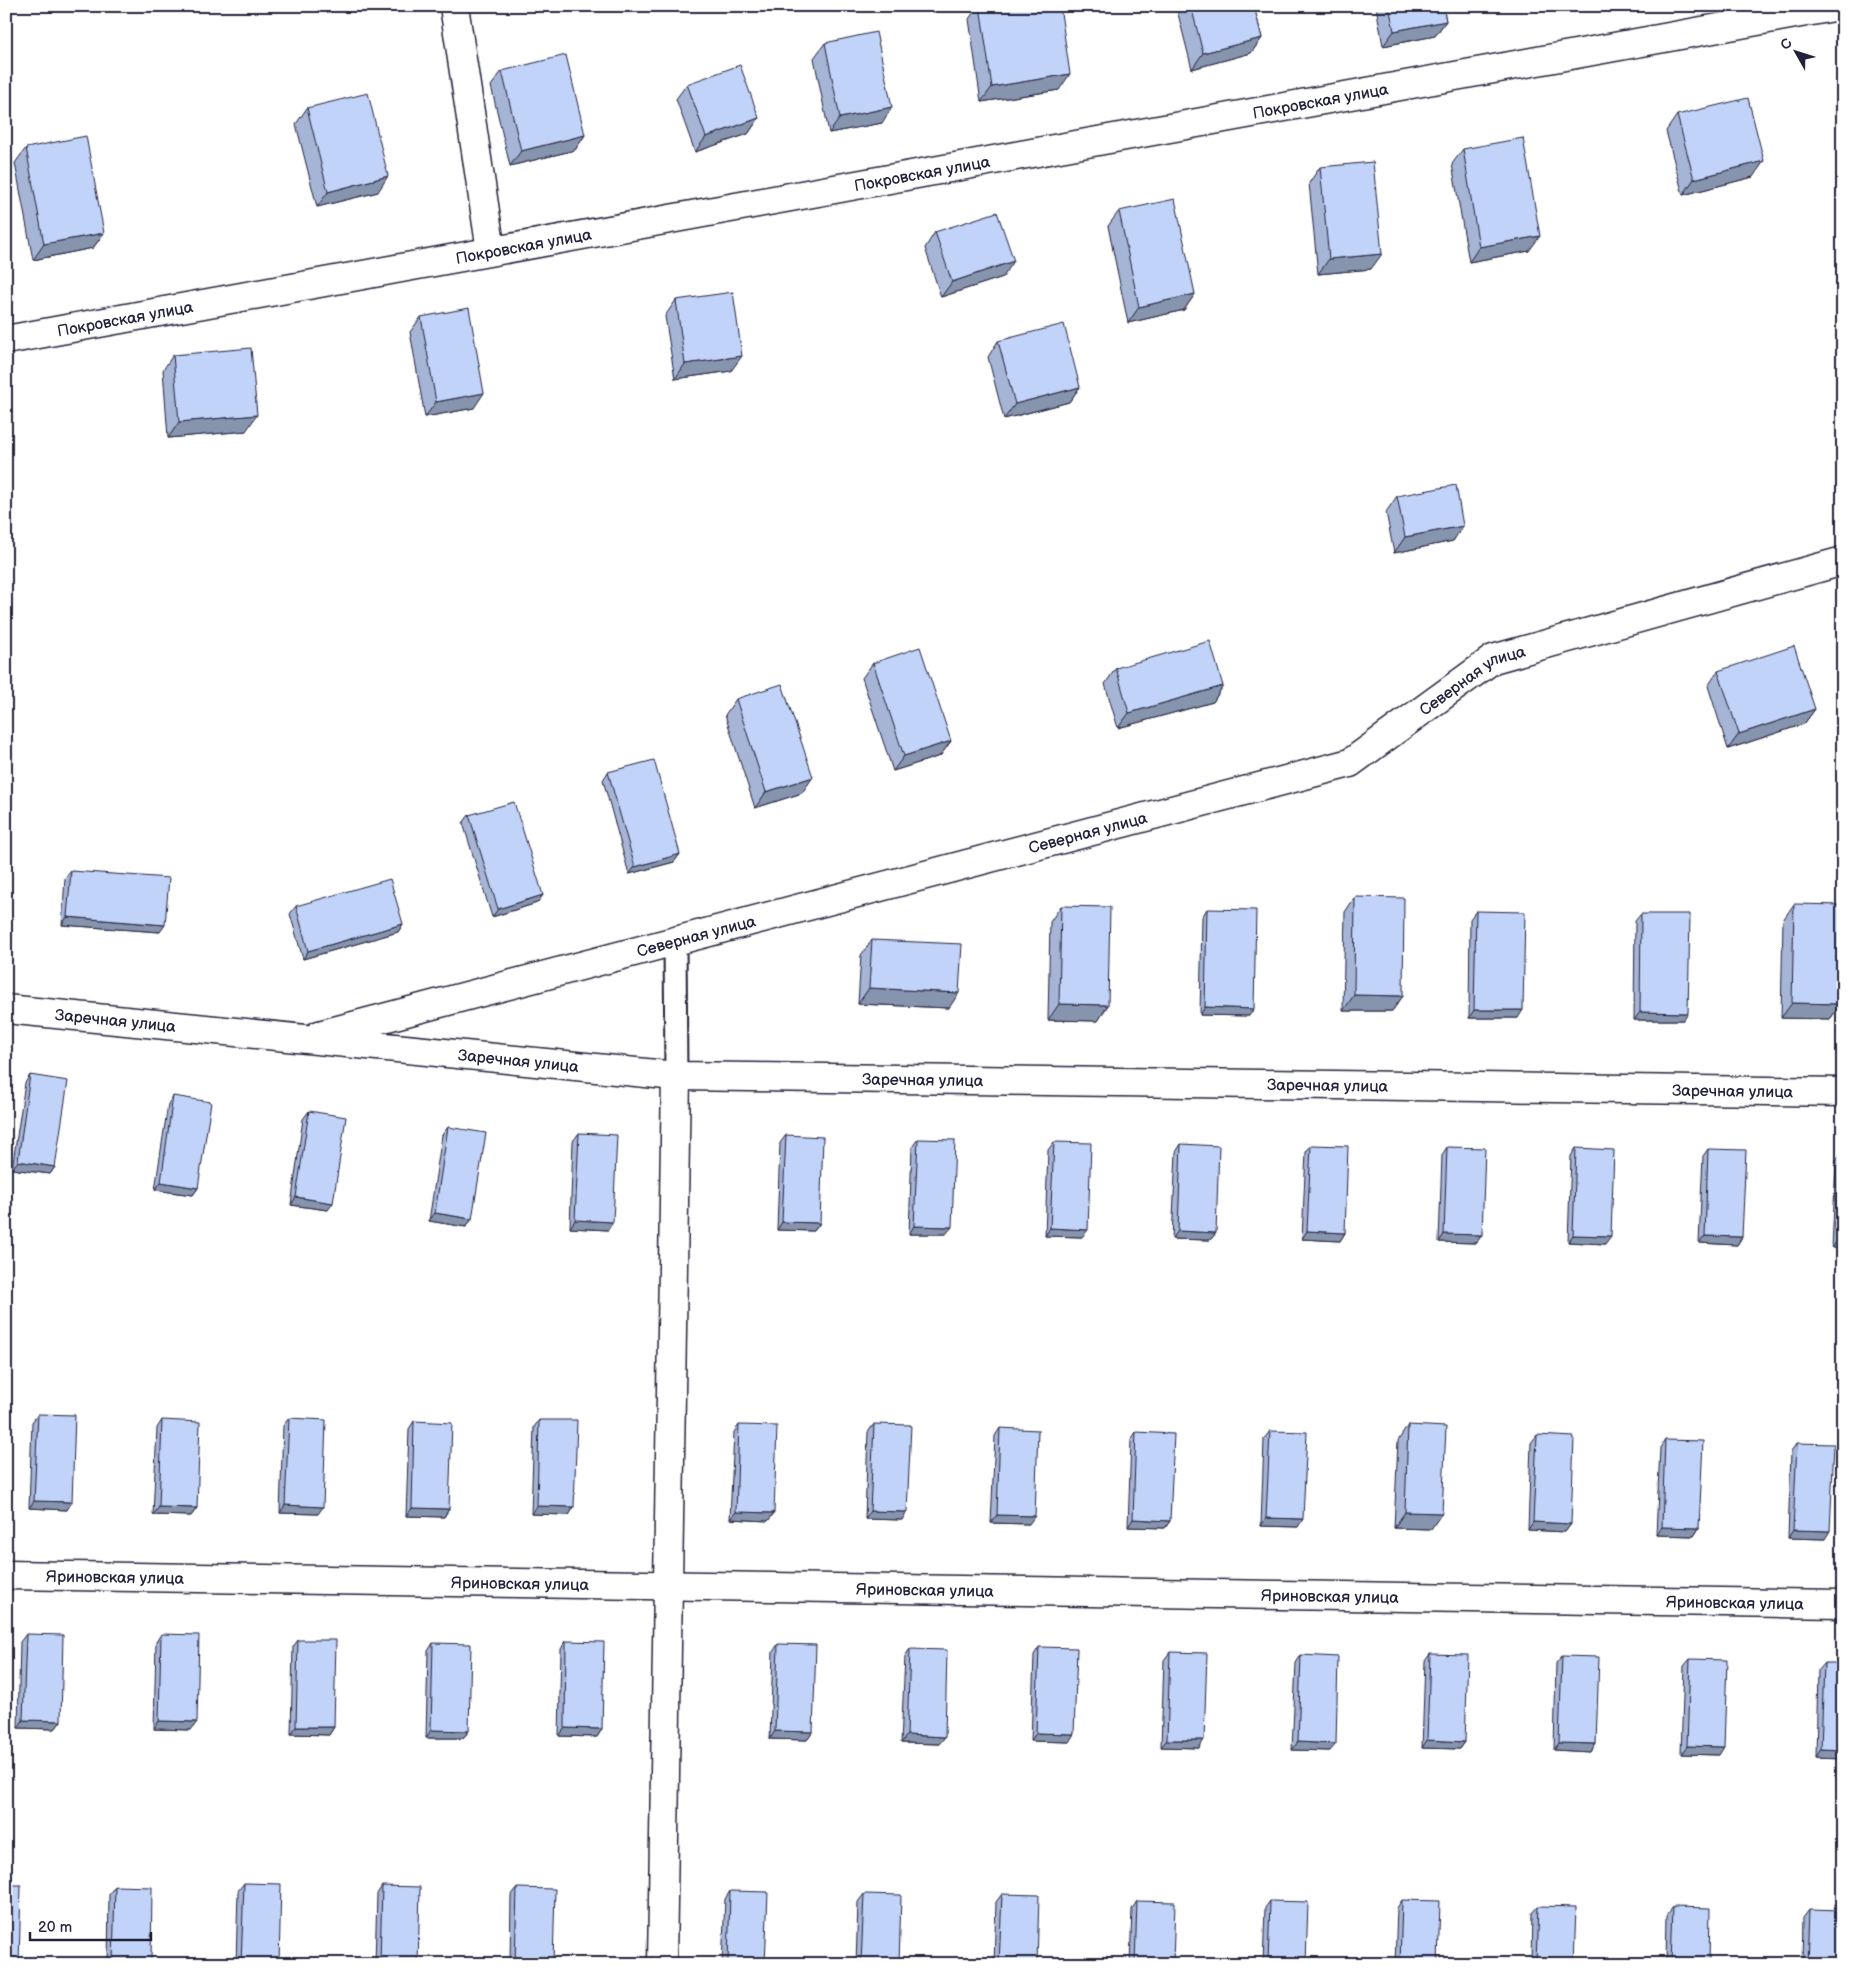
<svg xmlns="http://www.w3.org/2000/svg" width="1849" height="1970" font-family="'Balsamiq Sans',sans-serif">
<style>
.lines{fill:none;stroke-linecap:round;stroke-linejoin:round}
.service-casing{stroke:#22223b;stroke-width:25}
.minor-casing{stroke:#22223b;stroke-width:31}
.service{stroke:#fff;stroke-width:21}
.minor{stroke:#fff;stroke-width:28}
.wall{fill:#a6b5d6;stroke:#22223b}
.shaded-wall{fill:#8794ae;stroke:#22223b}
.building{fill:#c1d3f9;stroke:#22223b}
.labels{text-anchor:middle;stroke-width:4;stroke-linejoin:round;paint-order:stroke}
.street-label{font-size:16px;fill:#22223b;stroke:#fff}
</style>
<rect width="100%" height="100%" fill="#fff"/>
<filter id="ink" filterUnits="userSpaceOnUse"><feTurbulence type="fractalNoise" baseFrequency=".02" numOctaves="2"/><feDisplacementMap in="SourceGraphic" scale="10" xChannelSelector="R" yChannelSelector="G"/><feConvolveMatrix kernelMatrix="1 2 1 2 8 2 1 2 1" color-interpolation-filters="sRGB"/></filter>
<g filter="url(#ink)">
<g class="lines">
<defs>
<path id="service" d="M 675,941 L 676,1076"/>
<g id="minor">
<path d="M 454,6 L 491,251"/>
<path id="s1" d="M 6,340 L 1839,6"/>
<path id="s2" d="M 6,1009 L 676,1076 L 1843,1092"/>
<path id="s3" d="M 319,1035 L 1350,763 L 1493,659 L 1843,561"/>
<path id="s4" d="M 6,1575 L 1843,1604"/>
<path d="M 662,1964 L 676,1076"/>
</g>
</defs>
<use href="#service" class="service-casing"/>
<use href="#minor" class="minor-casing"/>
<use href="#service" class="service"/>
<use href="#minor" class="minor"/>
</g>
<path class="wall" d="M 978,6 L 1060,6 L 1059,90 L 981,102 L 969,19 Z
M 1176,6 L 1254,6 L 1262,38 L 1251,53 L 1192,69 Z
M 1376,6 L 1443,6 L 1446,21 L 1435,36 L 1383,46 Z
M 825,43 L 882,123 L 829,133 L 814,58 Z
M 502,71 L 585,135 L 575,150 L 510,166 L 491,86 Z
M 687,84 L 759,118 L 748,134 L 695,152 L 676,99 Z
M 307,108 L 378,192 L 317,207 L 296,124 Z
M 1677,115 L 1753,177 L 1683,195 L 1666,131 Z
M 26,148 L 104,233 L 93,248 L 33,260 L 15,163 Z
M 1463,149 L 1529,251 L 1469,262 L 1452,164 Z
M 1320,167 L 1371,269 L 1318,274 L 1309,183 Z
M 1119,211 L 1195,294 L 1184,310 L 1128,323 L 1108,226 Z
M 935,232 L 1003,277 L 941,297 L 925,248 Z
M 676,300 L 731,371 L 675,379 L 665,316 Z
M 421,317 L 474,408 L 425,417 L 410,332 Z
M 998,341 L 1080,387 L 1069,402 L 1004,419 L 988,357 Z
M 173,355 L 246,431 L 168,438 L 163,370 Z
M 1397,496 L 1463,526 L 1453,541 L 1394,553 L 1386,512 Z
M 873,663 L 951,741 L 940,756 L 893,771 L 862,678 Z
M 1116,668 L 1223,686 L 1213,702 L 1118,728 L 1105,684 Z
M 1718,671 L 1815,709 L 1804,724 L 1728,749 L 1708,686 Z
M 736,699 L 802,793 L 755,808 L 725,715 Z
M 608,772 L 680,854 L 674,862 L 629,874 L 603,780 Z
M 469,815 L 543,895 L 537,903 L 492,917 L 463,823 Z
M 71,871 L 160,932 L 62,925 L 65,878 Z
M 1355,897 L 1403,996 L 1392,1011 L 1343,1011 L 1345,912 Z
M 1794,904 L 1841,1004 L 1830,1019 L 1781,1018 L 1783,920 Z
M 296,906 L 403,924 L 398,932 L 303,959 L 290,914 Z
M 1061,906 L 1108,1005 L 1098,1021 L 1048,1020 L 1050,922 Z
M 1207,909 L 1249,1016 L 1200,1015 L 1202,917 Z
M 1476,911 L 1518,1018 L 1469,1018 L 1470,919 Z
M 1641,914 L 1683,1020 L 1634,1020 L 1635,921 Z
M 872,940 L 949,1008 L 858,1004 L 861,955 Z
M 30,1075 L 55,1167 L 50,1174 L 12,1169 L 25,1083 Z
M 173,1096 L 198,1188 L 193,1195 L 155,1190 L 168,1104 Z
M 309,1111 L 328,1210 L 291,1205 L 303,1119 Z
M 448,1127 L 472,1219 L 466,1227 L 429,1221 L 442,1135 Z
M 579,1133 L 608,1230 L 570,1228 L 573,1141 Z
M 786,1135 L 820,1223 L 814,1231 L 777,1230 L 780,1143 Z
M 918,1139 L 946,1234 L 909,1234 L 912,1147 Z
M 1054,1142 L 1082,1237 L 1045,1236 L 1048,1150 Z
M 1181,1144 L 1216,1233 L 1210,1240 L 1172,1239 L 1176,1152 Z
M 1311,1145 L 1345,1233 L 1340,1241 L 1302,1239 L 1306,1152 Z
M 1447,1147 L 1482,1235 L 1476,1243 L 1439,1242 L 1442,1155 Z
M 1576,1148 L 1605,1244 L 1568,1242 L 1571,1156 Z
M 1708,1149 L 1742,1237 L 1737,1245 L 1699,1243 L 1703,1156 Z
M 1843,1150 L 1843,1248 L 1832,1248 L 1836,1161 Z
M 38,1414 L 67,1510 L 29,1508 L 32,1422 Z
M 289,1418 L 318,1514 L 280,1513 L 283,1426 Z
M 162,1420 L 197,1508 L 191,1516 L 153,1515 L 157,1428 Z
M 539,1420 L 574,1507 L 569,1515 L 531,1514 L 534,1427 Z
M 414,1421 L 449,1509 L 444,1517 L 406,1516 L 409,1429 Z
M 874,1424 L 902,1520 L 865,1519 L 868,1432 Z
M 739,1425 L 774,1513 L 768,1521 L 730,1519 L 734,1432 Z
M 1408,1425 L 1431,1529 L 1394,1528 L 1398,1441 Z
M 1000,1428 L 1029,1524 L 991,1523 L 995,1436 Z
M 1270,1431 L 1298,1527 L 1261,1526 L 1264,1439 Z
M 1136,1432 L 1170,1521 L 1165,1528 L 1128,1527 L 1131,1440 Z
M 1537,1435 L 1571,1524 L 1565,1532 L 1528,1530 L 1531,1443 Z
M 1665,1440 L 1699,1528 L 1694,1536 L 1656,1535 L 1660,1448 Z
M 1797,1443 L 1825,1539 L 1788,1538 L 1791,1451 Z
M 26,1634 L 61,1721 L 55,1729 L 18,1728 L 20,1642 Z
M 161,1634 L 191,1730 L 154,1729 L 156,1642 Z
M 298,1640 L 334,1727 L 329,1735 L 291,1734 L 293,1647 Z
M 566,1641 L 602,1729 L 597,1737 L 559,1736 L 561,1649 Z
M 433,1643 L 469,1731 L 463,1738 L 426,1738 L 428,1651 Z
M 778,1644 L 813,1732 L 807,1740 L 770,1739 L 773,1652 Z
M 1039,1647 L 1069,1742 L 1031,1741 L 1034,1655 Z
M 910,1649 L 939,1744 L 901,1743 L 905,1656 Z
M 1170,1652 L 1199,1748 L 1161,1747 L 1164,1660 Z
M 1430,1654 L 1465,1742 L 1460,1749 L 1422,1748 L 1425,1661 Z
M 1301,1655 L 1330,1751 L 1292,1750 L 1296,1663 Z
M 1562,1656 L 1596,1744 L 1591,1752 L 1554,1750 L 1556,1663 Z
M 1690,1659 L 1719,1755 L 1681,1754 L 1684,1666 Z
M 1824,1663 L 1843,1758 L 1816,1757 L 1818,1670 Z
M 244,1883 L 279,1964 L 236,1964 L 238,1891 Z
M 115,1886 L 151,1964 L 108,1964 L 109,1894 Z
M 382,1886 L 418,1964 L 375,1964 L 377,1894 Z
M 517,1888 L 553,1964 L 510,1964 L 511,1896 Z
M 730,1891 L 765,1964 L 722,1964 L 725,1899 Z
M 864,1894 L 899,1964 L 856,1964 L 858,1902 Z
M 1002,1894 L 1037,1964 L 994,1964 L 996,1902 Z
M 1402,1900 L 1438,1964 L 1395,1964 L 1397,1908 Z
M 1137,1901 L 1173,1964 L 1130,1964 L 1132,1909 Z
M 1270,1901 L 1306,1964 L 1263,1964 L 1265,1908 Z
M 1538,1906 L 1574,1964 L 1531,1964 L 1532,1913 Z
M 1673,1907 L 1709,1964 L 1666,1964 L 1667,1915 Z
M 1809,1910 L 1843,1964 L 1802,1964 L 1803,1918 Z"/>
<path class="shaded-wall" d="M 1446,21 L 1435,36 L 1383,46 L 1394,31 Z
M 1262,38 L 1251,53 L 1192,69 L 1203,53 Z
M 1070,74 L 1059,90 L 981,102 L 992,87 Z
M 892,107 L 882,123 L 829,133 L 840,118 Z
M 759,118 L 748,134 L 695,152 L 706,137 Z
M 585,135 L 575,150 L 510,166 L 521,151 Z
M 1764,161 L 1753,177 L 1683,195 L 1694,179 Z
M 388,176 L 378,192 L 317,207 L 328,192 Z
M 104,233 L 93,248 L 33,260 L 44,244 Z
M 1540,236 L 1529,251 L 1469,262 L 1479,247 Z
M 1382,254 L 1371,269 L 1318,274 L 1329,259 Z
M 1014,261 L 1003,277 L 941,297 L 952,282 Z
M 1195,294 L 1184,310 L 1128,323 L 1139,307 Z
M 742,356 L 731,371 L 675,379 L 685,364 Z
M 1080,387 L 1069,402 L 1004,419 L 1015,404 Z
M 484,393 L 474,408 L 425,417 L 436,402 Z
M 257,415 L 246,431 L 168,438 L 179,422 Z
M 1463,526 L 1453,541 L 1394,553 L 1405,537 Z
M 1223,686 L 1213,702 L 1118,728 L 1129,713 Z
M 1815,709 L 1804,724 L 1728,749 L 1739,734 Z
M 951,741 L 940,756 L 893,771 L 904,756 Z
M 813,777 L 802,793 L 755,808 L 766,792 Z
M 680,854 L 674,862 L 629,874 L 635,867 Z
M 543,895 L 537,903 L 492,917 L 498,909 Z
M 67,917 L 165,925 L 160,932 L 62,925 Z
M 403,924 L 398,932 L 303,959 L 308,951 Z
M 869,988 L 959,993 L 949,1008 L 858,1004 Z
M 1354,995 L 1403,996 L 1392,1011 L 1343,1011 Z
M 1792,1003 L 1841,1004 L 1830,1019 L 1781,1018 Z
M 1059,1004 L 1108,1005 L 1098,1021 L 1048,1020 Z
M 1205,1007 L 1254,1009 L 1249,1016 L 1200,1015 Z
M 1474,1010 L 1523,1010 L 1518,1018 L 1469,1018 Z
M 1640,1012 L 1688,1013 L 1683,1020 L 1634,1020 Z
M 18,1161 L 55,1167 L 50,1174 L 12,1169 Z
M 161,1182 L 198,1188 L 193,1195 L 155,1190 Z
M 296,1197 L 333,1203 L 328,1210 L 291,1205 Z
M 435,1213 L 472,1219 L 466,1227 L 429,1221 Z
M 575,1220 L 613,1222 L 608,1230 L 570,1228 Z
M 782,1222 L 820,1223 L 814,1231 L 777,1230 Z
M 914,1226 L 952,1227 L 946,1234 L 909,1234 Z
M 1050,1228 L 1088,1230 L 1082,1237 L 1045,1236 Z
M 1178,1231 L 1216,1233 L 1210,1240 L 1172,1239 Z
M 1307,1231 L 1345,1233 L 1340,1241 L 1302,1239 Z
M 1843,1232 L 1843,1248 L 1832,1248 Z
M 1444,1234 L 1482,1235 L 1476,1243 L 1439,1242 Z
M 1573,1235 L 1611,1236 L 1605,1244 L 1568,1242 Z
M 1705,1236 L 1742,1237 L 1737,1245 L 1699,1243 Z
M 34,1501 L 72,1502 L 67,1510 L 29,1508 Z
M 285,1505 L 323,1507 L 318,1514 L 280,1513 Z
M 537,1506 L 574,1507 L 569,1515 L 531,1514 Z
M 159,1507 L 197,1508 L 191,1516 L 153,1515 Z
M 412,1508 L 449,1509 L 444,1517 L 406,1516 Z
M 870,1511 L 907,1512 L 902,1520 L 865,1519 Z
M 736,1512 L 774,1513 L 768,1521 L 730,1519 Z
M 1405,1512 L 1442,1513 L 1431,1529 L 1394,1528 Z
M 997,1515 L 1035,1516 L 1029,1524 L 991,1523 Z
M 1266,1518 L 1303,1519 L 1298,1527 L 1261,1526 Z
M 1133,1519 L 1170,1521 L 1165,1528 L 1128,1527 Z
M 1533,1522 L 1571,1524 L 1565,1532 L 1528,1530 Z
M 1662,1527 L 1699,1528 L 1694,1536 L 1656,1535 Z
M 1793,1530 L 1830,1531 L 1825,1539 L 1788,1538 Z
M 23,1720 L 61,1721 L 55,1729 L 18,1728 Z
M 159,1721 L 197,1722 L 191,1730 L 154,1729 Z
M 296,1727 L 334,1727 L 329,1735 L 291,1734 Z
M 565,1728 L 602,1729 L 597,1737 L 559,1736 Z
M 431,1730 L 469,1731 L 463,1738 L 426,1738 Z
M 775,1731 L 813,1732 L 807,1740 L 770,1739 Z
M 1036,1733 L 1074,1734 L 1069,1742 L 1031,1741 Z
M 907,1735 L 945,1737 L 939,1744 L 901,1743 Z
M 1167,1740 L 1204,1740 L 1199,1748 L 1161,1747 Z
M 1427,1740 L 1465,1742 L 1460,1749 L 1422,1748 Z
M 1298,1742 L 1336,1744 L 1330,1751 L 1292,1750 Z
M 1559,1743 L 1596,1744 L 1591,1752 L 1554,1750 Z
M 1687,1746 L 1724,1747 L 1719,1755 L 1681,1754 Z
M 1821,1749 L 1843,1750 L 1843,1758 L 1816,1757 Z"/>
<path class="building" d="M 980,6 L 1060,6 L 1070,74 L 992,87 Z
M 1191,6 L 1254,6 L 1262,38 L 1203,53 Z
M 1389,6 L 1443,6 L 1446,21 L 1394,31 Z
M 876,32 L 892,107 L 840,118 L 825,43 Z
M 566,55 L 585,135 L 521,151 L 502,71 Z
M 740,65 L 759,118 L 706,137 L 687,84 Z
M 368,93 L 388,176 L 328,192 L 307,108 Z
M 1748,98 L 1764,161 L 1694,179 L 1677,115 Z
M 86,136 L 104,233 L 44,244 L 26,148 Z
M 1523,138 L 1540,236 L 1479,247 L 1463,149 Z
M 1373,162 L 1382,254 L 1329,259 L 1320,167 Z
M 1175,199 L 1195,294 L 1139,307 L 1119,211 Z
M 997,212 L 1014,261 L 952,282 L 935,232 Z
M 733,292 L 742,356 L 685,364 L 676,300 Z
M 469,308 L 484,393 L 436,402 L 421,317 Z
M 1064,324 L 1080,387 L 1015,404 L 998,341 Z
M 251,348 L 257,415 L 179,422 L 173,355 Z
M 1456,485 L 1463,526 L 1405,537 L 1397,496 Z
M 1210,641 L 1223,686 L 1129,713 L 1116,668 Z
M 1794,646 L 1815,709 L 1739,734 L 1718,671 Z
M 920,647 L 951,741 L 904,756 L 873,663 Z
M 782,684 L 813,777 L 766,792 L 736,699 Z
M 654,760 L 680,854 L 635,867 L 608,772 Z
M 514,802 L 543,895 L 498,909 L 469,815 Z
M 71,871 L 169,878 L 165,925 L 67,917 Z
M 390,879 L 403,924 L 308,951 L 296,906 Z
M 1355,897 L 1404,898 L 1403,996 L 1354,995 Z
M 1794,904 L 1843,905 L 1841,1004 L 1792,1003 Z
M 1061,906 L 1110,907 L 1108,1005 L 1059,1004 Z
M 1207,909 L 1256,910 L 1254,1009 L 1205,1007 Z
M 1476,911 L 1525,912 L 1523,1010 L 1474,1010 Z
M 1641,914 L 1690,914 L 1688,1013 L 1640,1012 Z
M 872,940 L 962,944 L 959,993 L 869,988 Z
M 30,1075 L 68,1081 L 55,1167 L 18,1161 Z
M 173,1096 L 211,1102 L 198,1188 L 161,1182 Z
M 309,1111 L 346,1117 L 333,1203 L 296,1197 Z
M 448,1127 L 486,1133 L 472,1219 L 435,1213 Z
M 579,1133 L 617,1135 L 613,1222 L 575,1220 Z
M 786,1135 L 823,1137 L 820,1223 L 782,1222 Z
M 918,1139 L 955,1140 L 952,1227 L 914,1226 Z
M 1054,1142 L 1091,1143 L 1088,1230 L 1050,1228 Z
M 1181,1144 L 1219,1146 L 1216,1233 L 1178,1231 Z
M 1311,1145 L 1348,1146 L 1345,1233 L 1307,1231 Z
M 1447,1147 L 1485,1148 L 1482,1235 L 1444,1234 Z
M 1576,1148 L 1614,1150 L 1611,1236 L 1573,1235 Z
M 1708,1149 L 1746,1150 L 1742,1237 L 1705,1236 Z
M 38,1414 L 75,1415 L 72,1502 L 34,1501 Z
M 289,1418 L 326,1420 L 323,1507 L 285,1505 Z
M 162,1420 L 200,1422 L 197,1508 L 159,1507 Z
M 539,1420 L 577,1420 L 574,1507 L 537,1506 Z
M 414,1421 L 452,1423 L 449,1509 L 412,1508 Z
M 874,1424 L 911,1425 L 907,1512 L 870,1511 Z
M 739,1425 L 777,1426 L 774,1513 L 736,1512 Z
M 1408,1425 L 1446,1427 L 1442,1513 L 1405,1512 Z
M 1000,1428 L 1038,1430 L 1035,1516 L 997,1515 Z
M 1270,1431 L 1307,1432 L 1303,1519 L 1266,1518 Z
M 1136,1432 L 1174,1434 L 1170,1521 L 1133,1519 Z
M 1537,1435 L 1574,1437 L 1571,1524 L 1533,1522 Z
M 1665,1440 L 1703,1441 L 1699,1528 L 1662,1527 Z
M 1797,1443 L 1834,1444 L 1830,1531 L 1793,1530 Z
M 26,1634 L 63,1635 L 61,1721 L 23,1720 Z
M 161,1634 L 199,1635 L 197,1722 L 159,1721 Z
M 298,1640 L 336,1640 L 334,1727 L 296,1727 Z
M 566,1641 L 604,1642 L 602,1729 L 565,1728 Z
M 433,1643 L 471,1644 L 469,1731 L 431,1730 Z
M 778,1644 L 816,1645 L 813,1732 L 775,1731 Z
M 1039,1647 L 1077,1648 L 1074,1734 L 1036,1733 Z
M 910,1649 L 947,1650 L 945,1737 L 907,1735 Z
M 1170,1652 L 1207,1653 L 1204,1740 L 1167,1740 Z
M 1430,1654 L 1468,1655 L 1465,1742 L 1427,1740 Z
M 1301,1655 L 1338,1657 L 1336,1744 L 1298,1742 Z
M 1562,1656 L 1599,1657 L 1596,1744 L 1559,1743 Z
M 1690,1659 L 1727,1660 L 1724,1747 L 1687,1746 Z
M 1824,1663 L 1843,1663 L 1843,1750 L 1821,1749 Z
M 244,1883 L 281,1884 L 279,1964 L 241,1964 Z
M 6,1885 L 21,1885 L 19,1964 L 6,1964 Z
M 115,1886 L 152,1887 L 151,1964 L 113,1964 Z
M 382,1886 L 420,1887 L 418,1964 L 380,1964 Z
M 517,1888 L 555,1889 L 553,1964 L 515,1964 Z
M 730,1891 L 768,1892 L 765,1964 L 728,1964 Z
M 864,1894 L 901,1895 L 899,1964 L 861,1964 Z
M 1002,1894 L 1039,1895 L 1037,1964 L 999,1964 Z
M 1402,1900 L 1440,1901 L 1438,1964 L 1400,1964 Z
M 1137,1901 L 1175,1902 L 1173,1964 L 1135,1964 Z
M 1270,1901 L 1308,1902 L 1306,1964 L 1268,1964 Z
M 1538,1906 L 1576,1907 L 1574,1964 L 1536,1964 Z
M 1673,1907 L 1710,1908 L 1709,1964 L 1671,1964 Z
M 1809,1910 L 1843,1911 L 1843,1964 L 1807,1964 Z"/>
</g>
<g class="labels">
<g class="street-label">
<text dy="6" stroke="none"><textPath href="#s1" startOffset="1336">Покровская улица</textPath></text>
<text dy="6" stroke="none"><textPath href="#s1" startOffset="931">Покровская улица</textPath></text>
<text dy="6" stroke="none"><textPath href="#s1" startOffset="526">Покровская улица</textPath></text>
<text dy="6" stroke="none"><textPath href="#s1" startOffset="121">Покровская улица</textPath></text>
<text dy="6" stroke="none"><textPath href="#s3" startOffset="1215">Северная улица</textPath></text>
<text dy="6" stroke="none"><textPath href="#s3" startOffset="795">Северная улица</textPath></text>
<text dy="6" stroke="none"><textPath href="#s3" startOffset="390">Северная улица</textPath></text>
<text dy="6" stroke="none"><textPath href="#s2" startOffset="110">Заречная улица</textPath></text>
<text dy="6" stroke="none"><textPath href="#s2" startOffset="515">Заречная улица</textPath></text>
<text dy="6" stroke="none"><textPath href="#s2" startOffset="920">Заречная улица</textPath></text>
<text dy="6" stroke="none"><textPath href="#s2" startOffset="1325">Заречная улица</textPath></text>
<text dy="6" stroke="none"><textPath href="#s2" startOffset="1730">Заречная улица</textPath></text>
<text dy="6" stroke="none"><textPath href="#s4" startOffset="109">Яриновская улица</textPath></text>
<text dy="6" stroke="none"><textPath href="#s4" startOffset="514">Яриновская улица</textPath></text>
<text dy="6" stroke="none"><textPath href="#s4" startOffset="919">Яриновская улица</textPath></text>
<text dy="6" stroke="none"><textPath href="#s4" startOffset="1324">Яриновская улица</textPath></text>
<text dy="6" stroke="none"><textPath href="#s4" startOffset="1729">Яриновская улица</textPath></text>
</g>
</g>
<rect width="1849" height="1970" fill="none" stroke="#fff" stroke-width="25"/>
<rect x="12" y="12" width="1824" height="1945" fill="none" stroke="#22223b" stroke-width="2" filter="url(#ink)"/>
<g transform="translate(1796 52) rotate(309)" stroke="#ffffff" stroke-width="4" paint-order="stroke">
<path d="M0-4L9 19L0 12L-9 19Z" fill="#22223b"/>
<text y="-8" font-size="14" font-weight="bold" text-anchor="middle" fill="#22223b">С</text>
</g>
<path d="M30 1932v8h121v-8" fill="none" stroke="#22223b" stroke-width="2.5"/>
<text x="38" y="1932" font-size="15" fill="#22223b" stroke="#ffffff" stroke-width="4" paint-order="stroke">20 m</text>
</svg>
